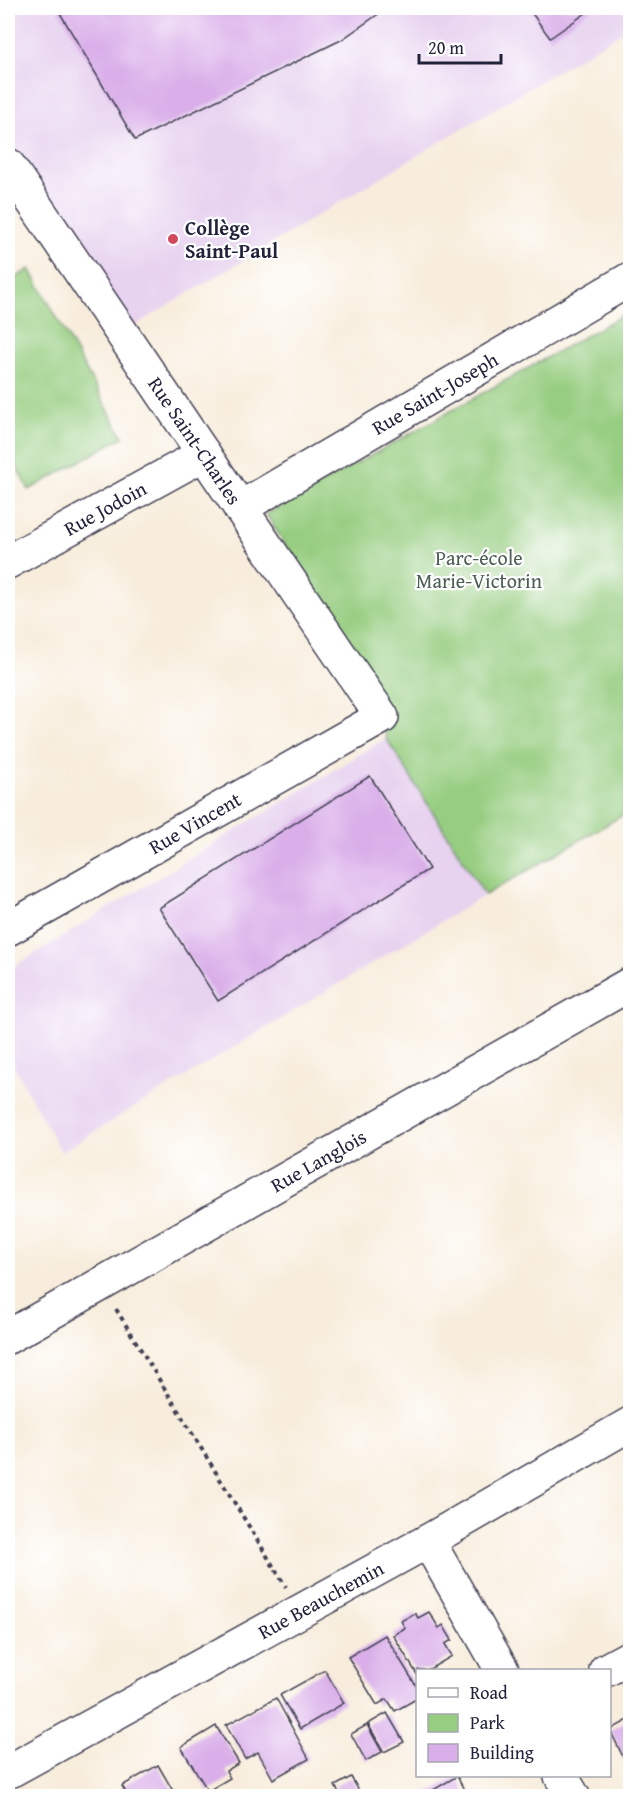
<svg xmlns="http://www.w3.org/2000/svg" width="638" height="1804" font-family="'Gentium Book Plus',serif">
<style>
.built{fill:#e7d2ef}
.green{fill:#96cd80;stroke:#5c785e;stroke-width:1.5}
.building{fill:#d9aee9}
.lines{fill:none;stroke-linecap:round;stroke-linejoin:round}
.minor-casing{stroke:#424053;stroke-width:36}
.path{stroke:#424053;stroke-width:4;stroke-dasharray:4.5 4.5;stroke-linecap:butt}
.minor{stroke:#fff;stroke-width:33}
.poi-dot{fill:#d1495b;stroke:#fff;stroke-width:2}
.labels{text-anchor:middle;stroke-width:4.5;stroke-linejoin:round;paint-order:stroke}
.poi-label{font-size:20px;font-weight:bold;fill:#22223b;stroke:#fff;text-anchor:start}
.street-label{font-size:20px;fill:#22223b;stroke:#fff}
.park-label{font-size:20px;fill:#4b5e53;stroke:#fff}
</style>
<rect width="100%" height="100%" fill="#fff"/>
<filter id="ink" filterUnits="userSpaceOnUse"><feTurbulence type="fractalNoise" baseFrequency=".0167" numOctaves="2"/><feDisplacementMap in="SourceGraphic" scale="12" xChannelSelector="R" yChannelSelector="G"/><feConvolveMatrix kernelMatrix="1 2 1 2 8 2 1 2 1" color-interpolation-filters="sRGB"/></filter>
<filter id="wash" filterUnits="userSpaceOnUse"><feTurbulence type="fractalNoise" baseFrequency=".008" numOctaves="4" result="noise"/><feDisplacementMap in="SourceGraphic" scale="24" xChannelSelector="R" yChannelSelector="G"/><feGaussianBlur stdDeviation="1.35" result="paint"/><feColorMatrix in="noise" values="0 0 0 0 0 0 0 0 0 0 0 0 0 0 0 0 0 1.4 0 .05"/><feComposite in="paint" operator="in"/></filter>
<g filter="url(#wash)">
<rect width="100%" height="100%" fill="#f8eddc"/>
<path class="built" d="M 8,8 L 630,8 L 630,27 L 126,331 L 8,147 Z
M 386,738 L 485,895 L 61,1152 L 8,1055 L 8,970 Z"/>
<path class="green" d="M 30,269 L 123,437 L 29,490 L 8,451 L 8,282 Z
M 630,311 L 630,811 L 485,895 L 386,738 L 378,695 L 266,514 Z"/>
<g id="blocks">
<path class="building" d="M 57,8 L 387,8 L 341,40 L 135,140 Z
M 528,8 L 593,8 L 550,38 Z
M 370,776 L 429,869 L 218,1001 L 159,908 Z
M 429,1612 L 439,1628 L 443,1625 L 452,1640 L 445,1644 L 452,1656 L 428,1670 L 418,1670 L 418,1676 L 393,1635 L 405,1628 L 401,1621 L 415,1613 L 418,1618 Z
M 385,1635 L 418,1689 L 418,1698 L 395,1711 L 387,1699 L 377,1705 L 348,1657 Z
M 325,1670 L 344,1703 L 300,1729 L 280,1695 Z
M 276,1698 L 309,1759 L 273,1779 L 258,1752 L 245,1759 L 226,1725 Z
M 387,1713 L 404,1742 L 384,1752 L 368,1724 Z
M 630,1719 L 630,1765 L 628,1767 L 610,1730 Z
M 367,1725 L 382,1752 L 366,1761 L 351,1734 Z
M 216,1726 L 239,1763 L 226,1771 L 230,1778 L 208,1791 L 181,1747 Z
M 158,1765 L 176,1796 L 128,1796 L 122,1786 Z
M 457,1776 L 467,1796 L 423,1796 Z
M 351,1777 L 362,1796 L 341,1796 L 335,1786 Z"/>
</g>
</g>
<g filter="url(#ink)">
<use href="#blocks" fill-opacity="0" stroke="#424053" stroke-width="1.5"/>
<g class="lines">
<defs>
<g id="minor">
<path id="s1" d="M 8,165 L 382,717 L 8,929"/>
<path id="s2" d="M 240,508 L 630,279"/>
<path id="s3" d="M 8,562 L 204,454"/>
<path id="s4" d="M 8,1337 L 630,984"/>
<path d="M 428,1541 L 502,1670"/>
<path d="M 606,1670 L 630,1657"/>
<path id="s5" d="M 8,1772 L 428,1541 L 630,1424"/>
<path d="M 561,1776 L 573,1796"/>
</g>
</defs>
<use href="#minor" class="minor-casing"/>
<path class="path" d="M 116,1309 L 286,1587"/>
<use href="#minor" class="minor"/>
</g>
</g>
<circle class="poi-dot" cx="173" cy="239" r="6"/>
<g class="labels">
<g class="poi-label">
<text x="185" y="235">Collège<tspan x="185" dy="23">Saint-Paul</tspan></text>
</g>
<g class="street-label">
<text dy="7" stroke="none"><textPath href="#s2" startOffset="226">Rue Saint-Joseph</textPath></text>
<text dy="7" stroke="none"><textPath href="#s1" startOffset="333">Rue Saint-Charles</textPath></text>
<text dy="7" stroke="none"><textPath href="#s3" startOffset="111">Rue Jodoin</textPath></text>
<text transform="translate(195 823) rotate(-30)" y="7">Rue Vincent</text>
<text dy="7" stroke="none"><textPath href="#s4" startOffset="357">Rue Langlois</textPath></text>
<text dy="7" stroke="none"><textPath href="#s5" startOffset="357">Rue Beauchemin</textPath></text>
</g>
<g class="park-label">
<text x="479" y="565">Parc-école<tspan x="479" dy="23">Marie-Victorin</tspan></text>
</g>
</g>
<rect width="638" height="1804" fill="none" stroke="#fff" stroke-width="30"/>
<rect x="416" y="1669" width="195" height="108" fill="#ffffff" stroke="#a7a7b1" stroke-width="1.5"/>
<rect x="428" y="1688" width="30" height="9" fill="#ffffff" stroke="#a7a7b1" stroke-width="1.5"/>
<text x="470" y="1699" font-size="18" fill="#22223b">Road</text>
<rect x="428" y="1714" width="30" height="18" fill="#96cd80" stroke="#a7a7b1" stroke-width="1.5"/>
<text x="470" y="1729" font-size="18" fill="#22223b">Park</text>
<rect x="428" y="1744" width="30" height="18" fill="#d9aee9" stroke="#a7a7b1" stroke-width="1.5"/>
<text x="470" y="1759" font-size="18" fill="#22223b">Building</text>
<path d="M419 54v9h82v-9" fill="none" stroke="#22223b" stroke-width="3"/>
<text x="428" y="54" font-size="18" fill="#22223b" stroke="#ffffff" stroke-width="4.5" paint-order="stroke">20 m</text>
</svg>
